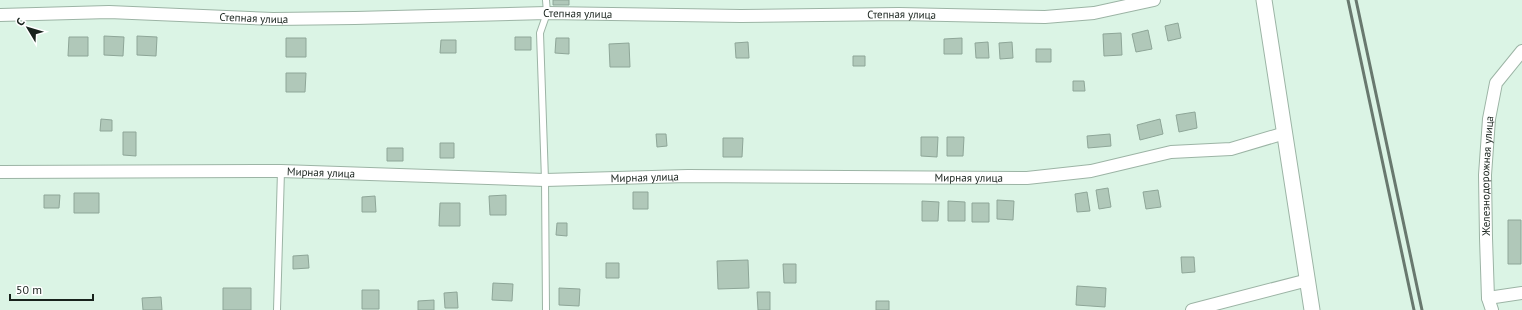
<svg xmlns="http://www.w3.org/2000/svg" width="1522" height="310" font-family="'PT Sans',sans-serif">
<style>
.building{fill:#b0c8b9;stroke:#8ea698}
.lines{fill:none;stroke-linecap:round;stroke-linejoin:round}
.service-casing{stroke:#9cb4a5;stroke-width:8}
.minor-casing{stroke:#9cb4a5;stroke-width:14}
.tertiary-casing{stroke:#9cb4a5;stroke-width:17}
.service{stroke:#fff;stroke-width:6}
.minor{stroke:#fff;stroke-width:12}
.tertiary{stroke:#fff;stroke-width:15}
.rail{stroke:#68786e;stroke-width:3}
.labels{text-anchor:middle;stroke-width:3;stroke-linejoin:round;paint-order:stroke}
.street-label{font-size:11px;fill:#18221c;stroke:#fff}
</style>
<rect width="100%" height="100%" fill="#dbf4e5"/>
<path class="building" d="M 553,0 L 569,0 L 569,5 L 553,5 Z
M 1178,23 L 1181,38 L 1168,41 L 1165,26 Z
M 1148,30 L 1152,49 L 1136,52 L 1132,34 Z
M 1121,33 L 1122,55 L 1104,56 L 1103,34 Z
M 104,36 L 124,37 L 123,56 L 104,55 Z
M 137,36 L 157,37 L 156,56 L 137,55 Z
M 69,37 L 88,37 L 88,56 L 68,56 Z
M 515,37 L 531,37 L 531,50 L 515,50 Z
M 286,38 L 306,38 L 306,57 L 286,57 Z
M 556,38 L 569,38 L 569,54 L 555,53 Z
M 962,38 L 962,54 L 944,54 L 944,39 Z
M 441,40 L 456,40 L 456,53 L 440,53 Z
M 748,42 L 749,58 L 736,58 L 735,43 Z
M 988,42 L 989,58 L 976,58 L 975,43 Z
M 1012,42 L 1013,58 L 1000,59 L 999,43 Z
M 629,43 L 630,67 L 610,67 L 609,44 Z
M 1036,49 L 1051,49 L 1051,62 L 1036,62 Z
M 853,56 L 865,56 L 865,66 L 853,66 Z
M 286,73 L 306,73 L 305,92 L 286,92 Z
M 1073,81 L 1084,81 L 1085,91 L 1073,91 Z
M 1195,112 L 1197,128 L 1179,132 L 1176,115 Z
M 101,119 L 112,120 L 112,131 L 100,131 Z
M 1160,119 L 1163,134 L 1140,140 L 1137,125 Z
M 123,132 L 136,132 L 136,156 L 123,155 Z
M 656,134 L 666,134 L 667,146 L 657,147 Z
M 1110,134 L 1111,146 L 1088,148 L 1087,136 Z
M 921,137 L 938,137 L 937,157 L 921,156 Z
M 947,137 L 964,137 L 963,156 L 947,156 Z
M 723,138 L 743,138 L 742,157 L 723,157 Z
M 440,143 L 454,143 L 454,158 L 440,158 Z
M 387,148 L 403,148 L 403,161 L 387,161 Z
M 1108,188 L 1111,207 L 1099,209 L 1096,190 Z
M 1158,190 L 1161,207 L 1146,209 L 1143,192 Z
M 633,192 L 648,192 L 648,209 L 633,209 Z
M 1087,192 L 1090,211 L 1077,212 L 1075,194 Z
M 74,193 L 99,193 L 99,213 L 74,213 Z
M 44,195 L 60,195 L 59,208 L 44,208 Z
M 506,195 L 506,215 L 490,215 L 489,196 Z
M 375,196 L 376,212 L 362,212 L 362,197 Z
M 997,200 L 1014,201 L 1013,220 L 997,219 Z
M 922,201 L 939,202 L 938,221 L 922,221 Z
M 948,201 L 965,202 L 965,221 L 948,221 Z
M 440,203 L 460,203 L 460,226 L 439,226 Z
M 972,203 L 989,203 L 989,222 L 972,222 Z
M 1508,220 L 1521,220 L 1521,264 L 1508,264 Z
M 557,223 L 567,223 L 567,236 L 556,235 Z
M 308,255 L 309,268 L 293,269 L 293,256 Z
M 1181,257 L 1194,257 L 1195,272 L 1182,273 Z
M 748,260 L 749,288 L 718,289 L 717,261 Z
M 606,263 L 619,263 L 619,278 L 606,278 Z
M 783,264 L 796,264 L 796,283 L 784,283 Z
M 493,283 L 513,284 L 512,301 L 492,300 Z
M 1077,286 L 1106,288 L 1105,307 L 1076,305 Z
M 223,288 L 251,288 L 251,310 L 223,310 Z
M 559,288 L 580,289 L 579,306 L 559,305 Z
M 362,290 L 379,290 L 379,309 L 362,309 Z
M 457,292 L 458,308 L 445,308 L 444,293 Z
M 757,292 L 770,292 L 770,310 L 758,310 Z
M 161,297 L 162,310 L 143,310 L 142,298 Z
M 434,300 L 434,310 L 418,310 L 418,301 Z
M 876,301 L 889,301 L 889,310 L 876,310 Z"/>
<g class="lines">
<defs>
<path id="service" d="M 546,0 L 547,13 L 540,33 L 545,180 L 546,310
M 277,310 L 281,171"/>
<g id="minor">
<path id="s1" d="M 0,15 L 109,12 L 273,19 L 355,18 L 547,13 L 741,16 L 899,14 L 1045,17 L 1094,13 L 1154,0"/>
<path id="s2" d="M 0,172 L 281,171 L 545,180 L 688,176 L 1027,178 L 1091,171 L 1171,152 L 1231,149 L 1285,133"/>
<path d="M 1488,298 L 1522,293"/>
<path d="M 1192,310 L 1308,280"/>
<path id="s3" d="M 1492,310 L 1488,298 L 1486,238 L 1485,175 L 1489,119 L 1496,83 L 1522,51"/>
</g>
<path id="tertiary" d="M 1264,0 L 1312,310"/>
</defs>
<use href="#service" class="service-casing"/>
<use href="#minor" class="minor-casing"/>
<use href="#tertiary" class="tertiary-casing"/>
<use href="#service" class="service"/>
<use href="#minor" class="minor"/>
<use href="#tertiary" class="tertiary"/>
<path class="rail" d="M 1348,0 L 1414,310
M 1356,0 L 1422,310"/>
</g>
<g class="labels">
<g class="street-label">
<text dy="4" stroke="none"><textPath href="#s1" startOffset="578">Степная улица</textPath></text>
<text dy="4" stroke="none"><textPath href="#s1" startOffset="902">Степная улица</textPath></text>
<text dy="4" stroke="none"><textPath href="#s1" startOffset="254">Степная улица</textPath></text>
<text dy="4" stroke="none"><textPath href="#s2" startOffset="321">Мирная улица</textPath></text>
<text dy="4" stroke="none"><textPath href="#s3" startOffset="135">Железнодорожная улица</textPath></text>
<text dy="4" stroke="none"><textPath href="#s2" startOffset="645">Мирная улица</textPath></text>
<text dy="4" stroke="none"><textPath href="#s2" startOffset="969">Мирная улица</textPath></text>
</g>
</g>
<g transform="translate(28 28) rotate(308)" stroke="#ffffff" stroke-width="3" paint-order="stroke">
<path d="M0-3L7 15L0 10L-7 15Z" fill="#18221c"/>
<text y="-6" font-size="11" font-weight="bold" text-anchor="middle" fill="#18221c">С</text>
</g>
<path d="M10 294v6h83v-6" fill="none" stroke="#18221c" stroke-width="2"/>
<text x="16" y="294" font-size="12" fill="#18221c" stroke="#ffffff" stroke-width="3" paint-order="stroke">50 m</text>
</svg>
